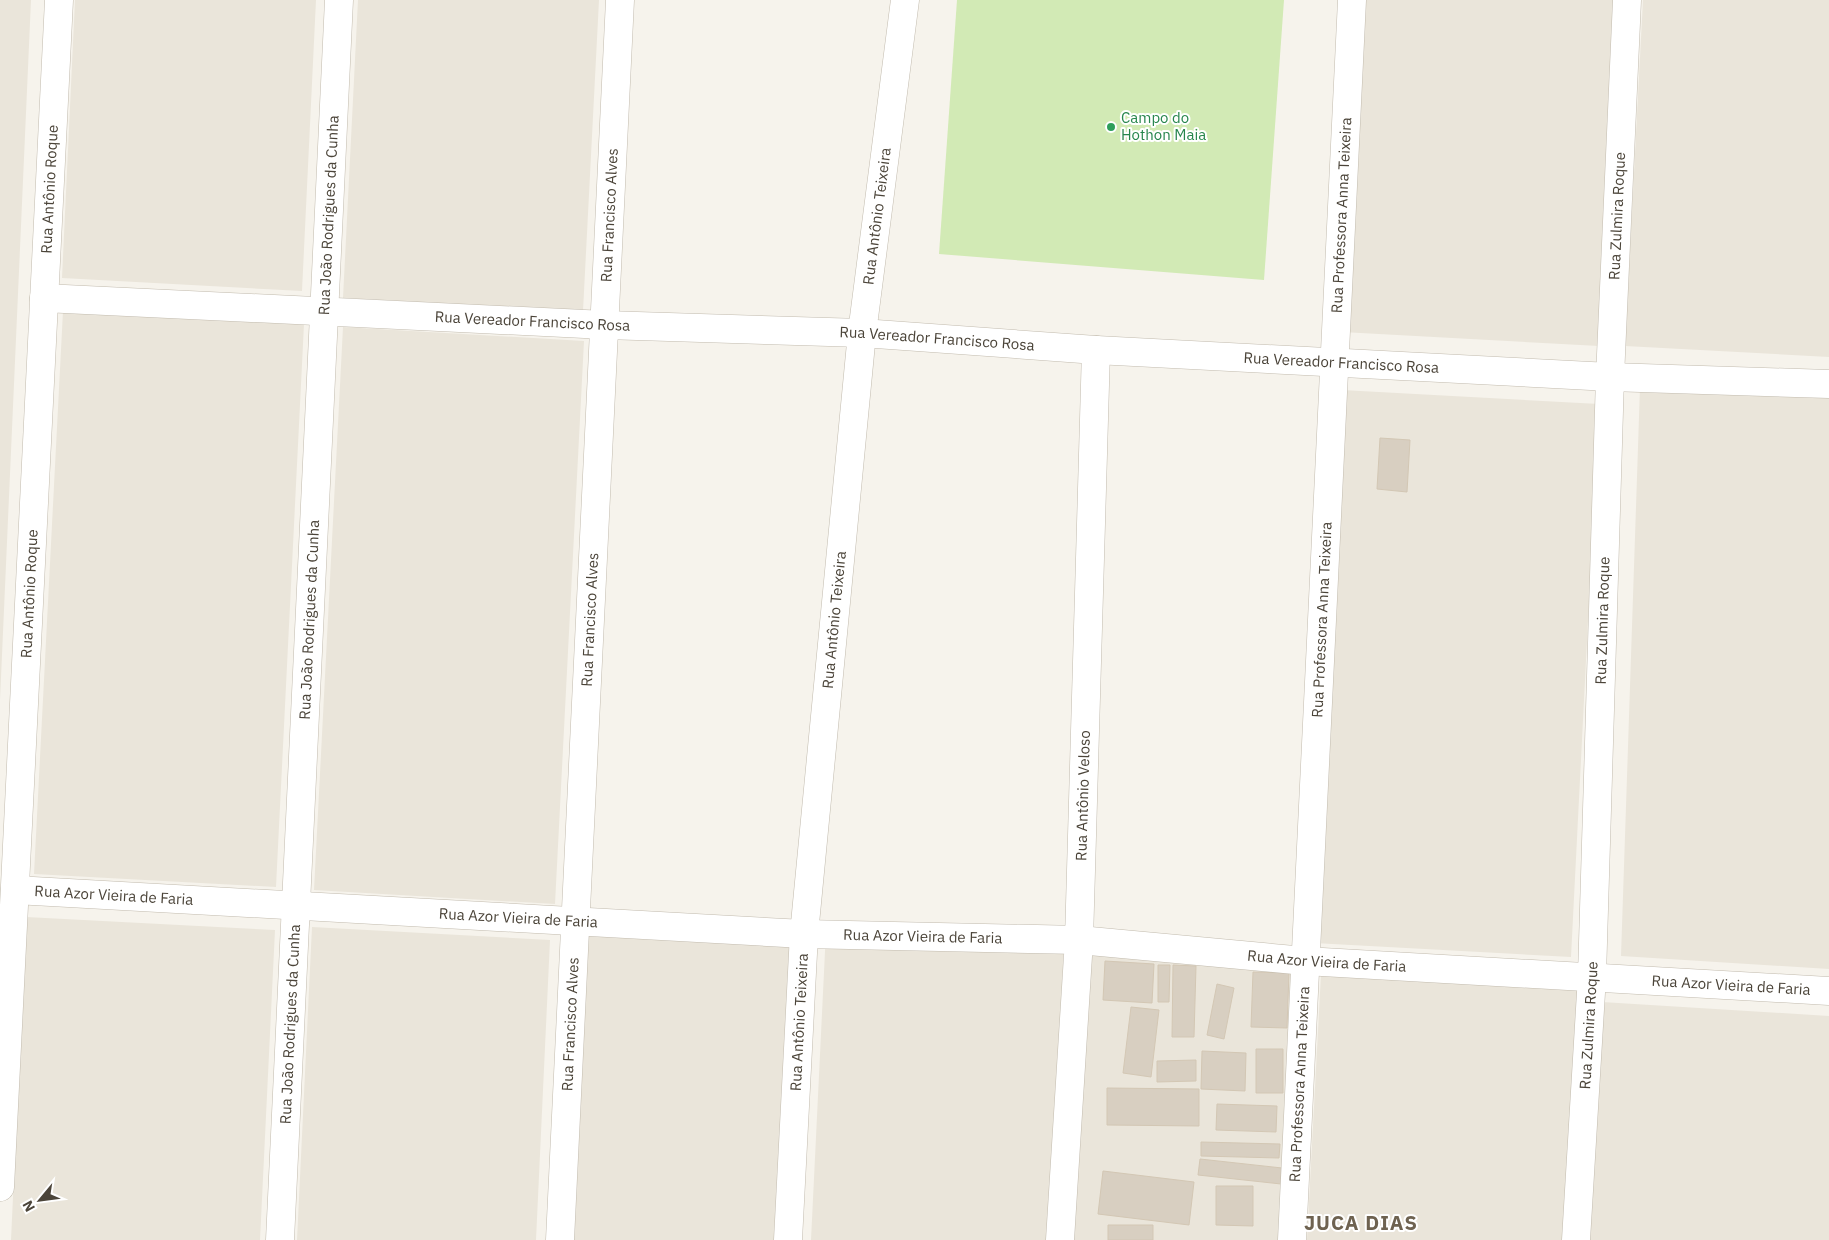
<svg xmlns="http://www.w3.org/2000/svg" width="1829" height="1240" font-family="'IBM Plex Sans',sans-serif">
<style>
.residential{fill:#eae5da}
.green{fill:#d2eab5}
.building{fill:#d8cfc1;stroke:#d3c7b4}
.lines{fill:none;stroke-linecap:round;stroke-linejoin:round}
.minor-casing{stroke:#c2bbae;stroke-width:29}
.minor{stroke:#fff;stroke-width:28}
.leisure-dot{fill:#2e9e5b;stroke:#fff;stroke-width:2}
.labels{text-anchor:middle;stroke-width:4;stroke-linejoin:round;paint-order:stroke}
.leisure-label{font-size:15px;fill:#27864d;stroke:#fff;text-anchor:start}
.street-label{font-size:15px;fill:#4b4439;stroke:#fff}
.district-label{font-size:20px;font-weight:bold;letter-spacing:1px;fill:#6e6250;stroke:#fff}
</style>
<rect width="100%" height="100%" fill="#f6f3ec"/>
<path class="residential" d="M 0,0 L 31,0 L 0,700 Z
M 75,0 L 316,0 L 302,291 L 62,278 Z
M 358,0 L 599,0 L 583,311 L 343,298 Z
M 1359,0 L 1616,0 L 1599,346 L 1342,332 Z
M 1643,0 L 1829,0 L 1829,357 L 1625,346 Z
M 63,311 L 304,324 L 276,887 L 34,874 Z
M 343,327 L 584,341 L 555,904 L 314,890 Z
M 1640,387 L 1829,395 L 1829,969 L 1621,956 Z
M 1342,390 L 1599,404 L 1571,957 L 1314,943 Z
M 26,917 L 275,930 L 260,1240 L 11,1240 Z
M 589,923 L 791,935 L 776,1240 L 572,1240 Z
M 312,927 L 550,940 L 536,1240 L 297,1240 Z
M 826,931 L 1064,944 L 1050,1240 L 811,1240 Z
M 1088,955 L 1300,968 L 1285,1240 L 1073,1240 Z
M 1321,974 L 1579,989 L 1565,1240 L 1307,1240 Z
M 1602,1002 L 1829,1016 L 1829,1240 L 1589,1240 Z"/>
<path class="green" d="M 957,0 L 1284,0 L 1264,280 L 939,254 Z"/>
<path class="building" d="M 1380,438 L 1410,440 L 1407,492 L 1377,489 Z
M 1105,961 L 1154,964 L 1152,1003 L 1103,1000 Z
M 1158,965 L 1170,965 L 1169,1002 L 1158,1002 Z
M 1173,965 L 1196,966 L 1194,1037 L 1172,1037 Z
M 1253,972 L 1289,973 L 1287,1028 L 1251,1027 Z
M 1217,984 L 1234,988 L 1224,1039 L 1207,1035 Z
M 1131,1007 L 1159,1010 L 1151,1077 L 1123,1073 Z
M 1256,1049 L 1283,1049 L 1283,1093 L 1256,1093 Z
M 1202,1051 L 1246,1053 L 1245,1091 L 1201,1089 Z
M 1196,1060 L 1196,1081 L 1157,1082 L 1157,1061 Z
M 1107,1088 L 1199,1089 L 1199,1126 L 1107,1125 Z
M 1217,1104 L 1277,1106 L 1276,1132 L 1216,1130 Z
M 1201,1142 L 1280,1144 L 1279,1158 L 1201,1156 Z
M 1200,1159 L 1282,1168 L 1281,1184 L 1198,1175 Z
M 1103,1171 L 1194,1182 L 1189,1225 L 1098,1214 Z
M 1216,1186 L 1253,1186 L 1253,1226 L 1216,1225 Z
M 1108,1225 L 1153,1225 L 1153,1240 L 1108,1240 Z"/>
<g class="lines">
<defs>
<g id="minor">
<path id="s1" d="M 44,298 L 605,325 L 862,333 L 1096,350 L 1610,377 L 1829,384"/>
<path id="s2" d="M 15,890 L 804,934 L 1079,940 L 1305,961 L 1829,991"/>
<path id="s3" d="M 0,1187 L 59,0"/>
<path id="s4" d="M 280,1240 L 339,0"/>
<path id="s5" d="M 560,1240 L 620,0"/>
<path id="s6" d="M 788,1240 L 804,934 L 862,333 L 905,0"/>
<path id="s7" d="M 1060,1240 L 1079,940 L 1096,350"/>
<path id="s8" d="M 1292,1240 L 1352,0"/>
<path id="s9" d="M 1576,1240 L 1592,976 L 1610,377 L 1627,0"/>
</g>
</defs>
<use href="#minor" class="minor-casing"/>
<use href="#minor" class="minor"/>
</g>
<circle class="leisure-dot" cx="1111" cy="127" r="5"/>
<g class="labels">
<g class="leisure-label">
<text x="1121" y="123">Campo do<tspan x="1121" dy="17">Hothon Maia</tspan></text>
</g>
<g class="street-label">
<text dy="5" stroke="none"><textPath href="#s3" startOffset="999">Rua Antônio Roque</textPath></text>
<text dy="5" stroke="none"><textPath href="#s4" startOffset="1026">Rua João Rodrigues da Cunha</textPath></text>
<text dy="5" stroke="none"><textPath href="#s5" startOffset="1026">Rua Francisco Alves</textPath></text>
<text dy="5" stroke="none"><textPath href="#s8" startOffset="1026">Rua Professora Anna Teixeira</textPath></text>
<text dy="5" stroke="none"><textPath href="#s9" startOffset="1025">Rua Zulmira Roque</textPath></text>
<text dy="5" stroke="none"><textPath href="#s6" startOffset="1028">Rua Antônio Teixeira</textPath></text>
<text dy="5" stroke="none"><textPath href="#s1" startOffset="489">Rua Vereador Francisco Rosa</textPath></text>
<text dy="5" stroke="none"><textPath href="#s1" startOffset="894">Rua Vereador Francisco Rosa</textPath></text>
<text dy="5" stroke="none"><textPath href="#s1" startOffset="1299">Rua Vereador Francisco Rosa</textPath></text>
<text dy="5" stroke="none"><textPath href="#s3" startOffset="594">Rua Antônio Roque</textPath></text>
<text dy="5" stroke="none"><textPath href="#s6" startOffset="622">Rua Antônio Teixeira</textPath></text>
<text dy="5" stroke="none"><textPath href="#s4" startOffset="621">Rua João Rodrigues da Cunha</textPath></text>
<text dy="5" stroke="none"><textPath href="#s5" startOffset="621">Rua Francisco Alves</textPath></text>
<text dy="5" stroke="none"><textPath href="#s8" startOffset="621">Rua Professora Anna Teixeira</textPath></text>
<text dy="5" stroke="none"><textPath href="#s9" startOffset="620">Rua Zulmira Roque</textPath></text>
<text dy="5" stroke="none"><textPath href="#s7" startOffset="445">Rua Antônio Veloso</textPath></text>
<text dy="5" stroke="none"><textPath href="#s2" startOffset="99">Rua Azor Vieira de Faria</textPath></text>
<text dy="5" stroke="none"><textPath href="#s2" startOffset="504">Rua Azor Vieira de Faria</textPath></text>
<text dy="5" stroke="none"><textPath href="#s2" startOffset="909">Rua Azor Vieira de Faria</textPath></text>
<text dy="5" stroke="none"><textPath href="#s2" startOffset="1314">Rua Azor Vieira de Faria</textPath></text>
<text dy="5" stroke="none"><textPath href="#s2" startOffset="1719">Rua Azor Vieira de Faria</textPath></text>
<text dy="5" stroke="none"><textPath href="#s6" startOffset="218">Rua Antônio Teixeira</textPath></text>
<text dy="5" stroke="none"><textPath href="#s4" startOffset="216">Rua João Rodrigues da Cunha</textPath></text>
<text dy="5" stroke="none"><textPath href="#s5" startOffset="216">Rua Francisco Alves</textPath></text>
<text dy="5" stroke="none"><textPath href="#s9" startOffset="215">Rua Zulmira Roque</textPath></text>
<text dy="5" stroke="none"><textPath href="#s8" startOffset="156">Rua Professora Anna Teixeira</textPath></text>
</g>
<g class="district-label">
<text x="1361" y="1230">JUCA DIAS</text>
</g>
</g>
<g transform="translate(40 1200) rotate(241)" stroke="#ffffff" stroke-width="4" paint-order="stroke">
<path d="M0-4L9 19L0 12L-9 19Z" fill="#4b4439"/>
<text y="-8" font-size="14" font-weight="bold" text-anchor="middle" fill="#4b4439">N</text>
</g>
</svg>
